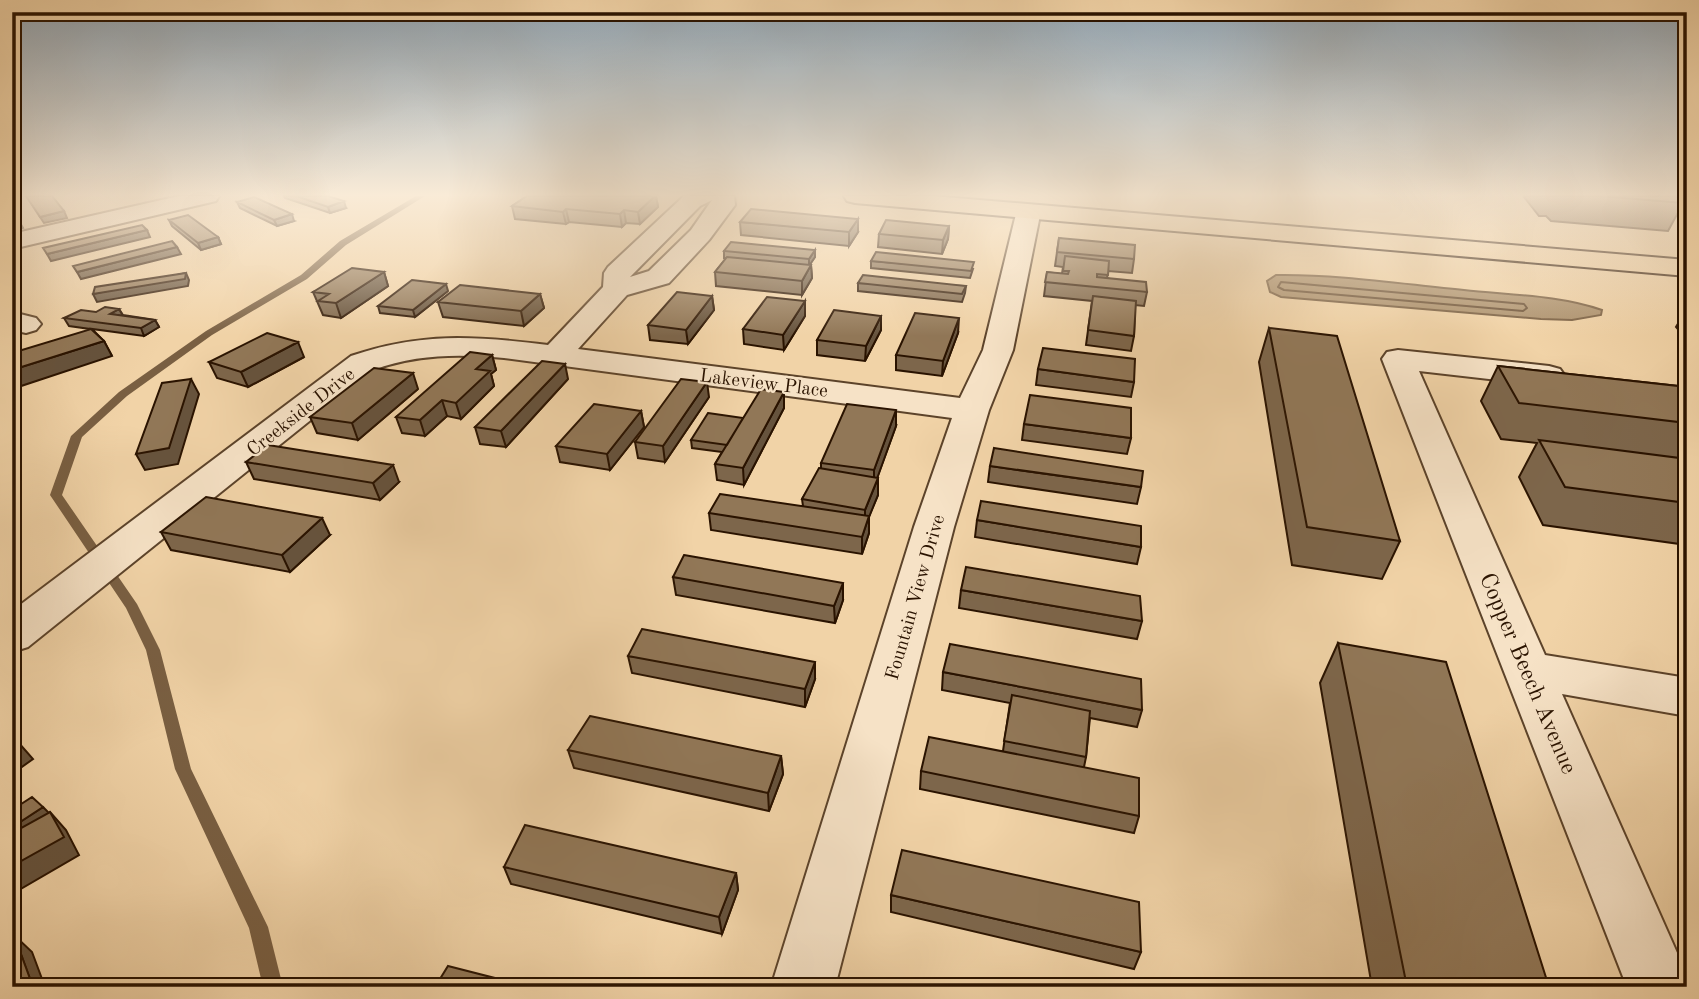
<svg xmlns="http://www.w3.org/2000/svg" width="1699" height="999" font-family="'Old Standard TT',serif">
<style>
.water{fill:#ad926e;stroke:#795f42;stroke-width:2}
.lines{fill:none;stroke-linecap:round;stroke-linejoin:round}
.shore{stroke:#6c5237;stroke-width:2}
.stream{fill:#795f42;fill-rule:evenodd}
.minor-casing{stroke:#5c432a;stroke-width:4}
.major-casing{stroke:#2a1300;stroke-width:4}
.minor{fill:#f6e2c6;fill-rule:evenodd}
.major{fill:#f1d3a7;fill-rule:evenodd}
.wall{fill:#7d664b;stroke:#2a1300;stroke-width:2}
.shaded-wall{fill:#66533d;stroke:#2a1300;stroke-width:2}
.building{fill:#917757;stroke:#2a1300;stroke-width:2}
.labels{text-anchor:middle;stroke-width:5;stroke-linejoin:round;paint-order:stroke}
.street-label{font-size:19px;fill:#2a1300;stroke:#f6e2c6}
.near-street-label{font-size:23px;fill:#2a1300;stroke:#f6e2c6}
</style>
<rect width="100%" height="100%" fill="#f1d3a7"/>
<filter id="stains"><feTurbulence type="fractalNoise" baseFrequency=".00286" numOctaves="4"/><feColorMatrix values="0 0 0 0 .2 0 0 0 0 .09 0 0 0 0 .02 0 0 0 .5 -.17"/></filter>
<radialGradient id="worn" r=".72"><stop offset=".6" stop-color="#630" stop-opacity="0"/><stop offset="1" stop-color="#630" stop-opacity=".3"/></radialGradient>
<path class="water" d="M 1276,275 C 1338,274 1402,284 1464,290 C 1509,295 1560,295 1602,310 L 1601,315 L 1572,320 L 1541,319 L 1281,297 L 1270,292 L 1267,281 Z"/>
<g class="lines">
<path class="shore" d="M 1281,282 L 1524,304 L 1527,308 L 1523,311 L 1284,290 L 1278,287 Z"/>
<path class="stream" d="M 416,196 L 425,196 L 346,245 L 307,279 L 212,335 L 127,396 L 82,437 L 62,495 L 137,604 L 160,650 L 191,769 L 268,927 L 283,987 L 263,987 L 249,928 L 175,769 L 146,650 L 126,608 L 50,495 L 71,436 L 119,392 L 206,331 L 301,275 L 340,241 Z"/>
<defs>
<path id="minor" d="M 179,196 L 219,196 L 216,201 L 12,249 L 12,234 Z
M 684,196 L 734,196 L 735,205 L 709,240 L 669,283 L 627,295 L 578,349 L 960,398 L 983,350 L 1017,210 L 1021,205 L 1037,205 L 1041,210 L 1013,350 L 989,410 L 954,527 L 835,987 L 771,987 L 914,527 L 952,418 L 504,358 C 458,354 417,354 373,370 L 28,647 L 12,652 L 12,611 L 351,356 C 421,332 475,336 548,345 L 603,287 L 604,273 L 608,267 ZM 712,200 L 691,230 L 649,271 L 630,277 L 700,206 Z
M 12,312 L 36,318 L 41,324 L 36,330 L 26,333 L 12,330 Z
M 1398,350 L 1549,366 L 1560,369 L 1565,376 L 1560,383 L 1549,386 L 1419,371 L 1545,655 L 1687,678 L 1687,716 L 1562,694 L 1682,964 L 1687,987 L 1627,987 L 1382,359 L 1387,352 Z"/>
<path id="major" d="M 844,196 L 933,196 L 1687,260 L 1687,276 L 855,203 L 847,201 Z"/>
</defs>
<use href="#minor" class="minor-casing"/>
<use href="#major" class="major-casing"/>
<use href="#minor" class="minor"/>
<use href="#major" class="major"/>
</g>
<path class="wall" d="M 284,196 L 328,196 L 346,208 L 330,213 L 285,198 Z
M 527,196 L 656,196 L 658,207 L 640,224 L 626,223 L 622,227 L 569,222 L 566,224 L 515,219 L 512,206 Z
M 1524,196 L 1684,196 L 1686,198 L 1668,231 L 1551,221 L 1546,216 L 1539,216 L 1524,197 Z
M 237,202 L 294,221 L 277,226 L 240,208 Z
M 169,220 L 218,237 L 221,244 L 201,250 L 172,226 Z
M 740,222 L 858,232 L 849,246 L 741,235 Z
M 949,226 L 948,239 L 942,254 L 878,247 L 879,234 Z
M 1059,238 L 1134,259 L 1132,273 L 1108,271 L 1107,278 L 1147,292 L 1144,306 L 1135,305 L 1134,336 L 1131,351 L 1086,345 L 1092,301 L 1044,296 L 1047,272 L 1062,274 L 1063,267 L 1055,266 Z
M 815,250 L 815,257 L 810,264 L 811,265 L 812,278 L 802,295 L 716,286 L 715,272 L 726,258 L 724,258 L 724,251 Z
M 871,261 L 973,269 L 970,278 L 871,268 Z
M 384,272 L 388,286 L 341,318 L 323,315 L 313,292 Z
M 858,283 L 966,286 L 965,293 L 962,302 L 858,291 Z
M 448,291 L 415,317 L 380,313 L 378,306 Z
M 540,294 L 544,308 L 524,326 L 443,317 L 438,302 Z
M 712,296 L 714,310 L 688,344 L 650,340 L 648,325 Z
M 805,301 L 805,316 L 784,350 L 744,344 L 743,329 Z
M 119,309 L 123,315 L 155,320 L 159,327 L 144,336 L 92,329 L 104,341 L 112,356 L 90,329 L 69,326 L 64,318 Z
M 1687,309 L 1687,340 L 1676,327 Z
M 881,316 L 881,330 L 865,361 L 817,355 L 817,340 Z
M 1269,328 L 1400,541 L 1382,579 L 1292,565 L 1259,362 Z
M 958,333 L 942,376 L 896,370 L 896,355 Z
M 492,355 L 496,370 L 491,374 L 494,386 L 461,419 L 447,416 L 425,436 L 402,433 L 396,417 Z
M 304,357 L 248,387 L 217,378 L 209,362 Z
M 1498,366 L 1687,387 L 1687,545 L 1543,525 L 1519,477 L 1537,443 L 1501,439 L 1481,401 Z
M 1038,369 L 1134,382 L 1131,397 L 1036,385 Z
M 568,379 L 506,447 L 480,444 L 475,427 Z
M 418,389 L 358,440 L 317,433 L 310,417 Z
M 784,392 L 784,408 L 744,485 L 717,480 L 715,464 L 722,452 L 692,448 L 691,440 L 743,418 Z
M 709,397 L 665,462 L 638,458 L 635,442 Z
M 641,411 L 644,427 L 610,470 L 560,462 L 556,446 Z
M 1024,424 L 1131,438 L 1127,454 L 1022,440 Z
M 896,426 L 877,478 L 878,478 L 878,495 L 869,516 L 869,533 L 862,554 L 711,530 L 709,513 L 803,506 L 802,499 L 821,469 L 821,463 Z
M 246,462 L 399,482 L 380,500 L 254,479 Z
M 990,466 L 1141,487 L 1137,504 L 988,482 Z
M 977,520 L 1141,547 L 1137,564 L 975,537 Z
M 161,532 L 330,535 L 290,572 L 171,550 Z
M 673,577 L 843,600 L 835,623 L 676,595 Z
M 961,590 L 1142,621 L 1137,639 L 959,608 Z
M 1338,643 L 1549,987 L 1372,987 L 1320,683 Z
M 628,656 L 815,679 L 805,707 L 632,673 Z
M 943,672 L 1142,710 L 1137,727 L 1090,718 L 1086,757 L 1084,767 L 1139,816 L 1134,833 L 920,789 L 921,771 L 1003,751 L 1010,703 L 942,690 Z
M 568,750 L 781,756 L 783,774 L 769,811 L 574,768 Z
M 504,867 L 736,873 L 738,890 L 722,934 L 511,884 Z
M 891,895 L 1141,952 L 1134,969 L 891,912 Z"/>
<path class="shaded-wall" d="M 655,196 L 656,196 L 658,207 L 640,224 L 638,212 Z
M 344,201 L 346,208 L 330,213 L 328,207 Z
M 12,209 L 23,228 L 12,231 Z
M 566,209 L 569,222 L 566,224 L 563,212 Z
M 624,210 L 626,223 L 622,227 L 620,214 Z
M 64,211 L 67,218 L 44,223 L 40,217 Z
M 292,214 L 294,221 L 277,226 L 274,220 Z
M 858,219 L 858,232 L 849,246 L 849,232 Z
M 949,226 L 948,239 L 942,254 L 943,240 Z
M 147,230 L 150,237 L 51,261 L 47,254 Z
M 218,237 L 221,244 L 201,250 L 198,243 Z
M 177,247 L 181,254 L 81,279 L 77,272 Z
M 815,250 L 815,257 L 809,266 L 809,259 Z
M 811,265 L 812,278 L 802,295 L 802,281 Z
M 384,272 L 388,286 L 341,318 L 336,303 Z
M 186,273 L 189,280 L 188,286 L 97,302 L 93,294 Z
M 446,284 L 448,291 L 415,317 L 413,310 Z
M 540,294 L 544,308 L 524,326 L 521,311 Z
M 712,296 L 714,310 L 688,344 L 686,330 Z
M 805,301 L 805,316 L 784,350 L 783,335 Z
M 119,309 L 123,316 L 110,314 Z
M 881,316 L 881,330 L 865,361 L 866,346 Z
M 959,318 L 958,333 L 942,376 L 943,361 Z
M 155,320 L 159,327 L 144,336 L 141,328 Z
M 104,341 L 112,356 L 12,389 L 12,370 Z
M 298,342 L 304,357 L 248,387 L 241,372 Z
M 492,355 L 496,370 L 491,374 L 494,386 L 461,419 L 456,403 L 476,369 Z
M 565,364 L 568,379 L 506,447 L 501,431 Z
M 413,373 L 418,389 L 358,440 L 352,423 Z
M 191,379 L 199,394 L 178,464 L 145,470 L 136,454 Z
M 707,382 L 709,397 L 665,462 L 663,446 Z
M 784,392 L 784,408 L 744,485 L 743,468 Z
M 442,400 L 447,416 L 425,436 L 420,420 Z
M 896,410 L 896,426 L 874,487 L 874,470 Z
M 641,411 L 644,427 L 610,470 L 607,454 Z
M 393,465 L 399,482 L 380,500 L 373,483 Z
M 878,478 L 878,495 L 865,527 L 865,510 Z
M 869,516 L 869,533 L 862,554 L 862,537 Z
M 322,518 L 330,535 L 290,572 L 282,555 Z
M 843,583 L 843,600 L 835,623 L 834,606 Z
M 815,662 L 815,679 L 805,707 L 805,689 Z
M 18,742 L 33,759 L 12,774 L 12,745 Z
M 781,756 L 783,774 L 769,811 L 768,793 Z
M 43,807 L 52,816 L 26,834 L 17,824 Z
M 50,812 L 66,830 L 79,855 L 12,894 L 12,866 Z
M 736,873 L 738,890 L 722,934 L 719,917 Z
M 14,935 L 32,952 L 45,987 L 33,987 Z"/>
<path class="building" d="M 26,196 L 52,196 L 64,211 L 40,217 Z
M 296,196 L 328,196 L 344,201 L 328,207 Z
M 527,196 L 655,196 L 638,212 L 624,210 L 620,214 L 566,209 L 563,212 L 512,206 Z
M 1600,196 L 1684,196 L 1686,198 L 1677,197 L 1684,203 Z
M 254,197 L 292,214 L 274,220 L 237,202 Z
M 12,209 L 19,222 L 12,223 Z
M 751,209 L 858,219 L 849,232 L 740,222 Z
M 188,215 L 218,237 L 198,243 L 169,220 Z
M 886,220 L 949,226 L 943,240 L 879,234 Z
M 142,225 L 147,230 L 47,254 L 43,248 Z
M 1059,238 L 1135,245 L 1134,259 L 1057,252 Z
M 172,241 L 177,247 L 77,272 L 73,266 Z
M 731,242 L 815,250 L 809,259 L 724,251 Z
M 876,252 L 974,262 L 971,271 L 871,261 Z
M 1065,256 L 1109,261 L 1108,275 L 1097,274 L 1097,277 L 1146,282 L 1147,292 L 1045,282 L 1047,272 L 1068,274 L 1069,271 L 1063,271 Z
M 727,257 L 811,265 L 802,281 L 715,272 Z
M 352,268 L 384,272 L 336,303 L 318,301 L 329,294 L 313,292 Z
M 186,273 L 185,279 L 93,294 L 95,287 Z
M 863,275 L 966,286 L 962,294 L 858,283 Z
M 412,280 L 446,284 L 413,310 L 378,306 Z
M 460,285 L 540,294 L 521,311 L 438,302 Z
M 677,292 L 712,296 L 686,330 L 648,325 Z
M 1093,296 L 1136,301 L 1134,336 L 1088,330 Z
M 767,297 L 805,301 L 783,335 L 743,329 Z
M 105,307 L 119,309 L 110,314 L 155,320 L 141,328 L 64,318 L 81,310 L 96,312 Z
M 834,310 L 881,316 L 866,346 L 817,340 Z
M 915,313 L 959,318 L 943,361 L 896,355 Z
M 1269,328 L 1337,336 L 1400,541 L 1307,527 Z
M 91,329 L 104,341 L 12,370 L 12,353 Z
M 267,333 L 298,342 L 241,372 L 209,362 Z
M 1043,348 L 1135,359 L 1134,382 L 1038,369 Z
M 470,352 L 492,355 L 476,369 L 490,371 L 456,403 L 442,400 L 420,420 L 396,417 Z
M 542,361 L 565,364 L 501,431 L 475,427 Z
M 1498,366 L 1687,387 L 1687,423 L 1519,403 Z
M 374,368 L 413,373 L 352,423 L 310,417 Z
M 191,379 L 169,448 L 136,454 L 162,383 Z
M 681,379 L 707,382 L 663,446 L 635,442 Z
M 761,389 L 784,392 L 743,468 L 715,464 Z
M 1030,395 L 1131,408 L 1131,438 L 1024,424 Z
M 594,404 L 641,411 L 607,454 L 556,446 Z
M 847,404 L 896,410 L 874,470 L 821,463 Z
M 708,413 L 743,418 L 727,445 L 691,440 Z
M 1539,440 L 1687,459 L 1687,503 L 1565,487 Z
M 268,445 L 393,465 L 373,483 L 246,462 Z
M 994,448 L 1143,471 L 1141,487 L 990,466 Z
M 819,468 L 878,478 L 865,510 L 802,499 Z
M 720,494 L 869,516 L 862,537 L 709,513 Z
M 206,497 L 322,518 L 282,555 L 161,532 Z
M 981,501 L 1141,526 L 1141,547 L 977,520 Z
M 684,555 L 843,583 L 834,606 L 673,577 Z
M 966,567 L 1140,596 L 1142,621 L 961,590 Z
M 642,629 L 815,662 L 805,689 L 628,656 Z
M 1338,643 L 1446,662 L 1549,987 L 1407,987 Z
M 950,644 L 1141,679 L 1142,710 L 943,672 Z
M 1012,695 L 1090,711 L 1086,757 L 1004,741 Z
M 590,716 L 781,756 L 768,793 L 568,750 Z
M 12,737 L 18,742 L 12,745 Z
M 929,737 L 1139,778 L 1139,816 L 921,771 Z
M 32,797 L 43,807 L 17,824 L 12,819 L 12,810 Z
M 50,812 L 64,837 L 12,866 L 12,833 Z
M 525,825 L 736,873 L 719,917 L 504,867 Z
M 902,850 L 1139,902 L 1141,952 L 891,895 Z
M 14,935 L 33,987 L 12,987 L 12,936 Z
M 448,966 L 530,987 L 435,987 Z"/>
<linearGradient id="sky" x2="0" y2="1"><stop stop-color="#90a6b7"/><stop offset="0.58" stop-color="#f9ebd7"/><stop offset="1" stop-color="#f9ebd7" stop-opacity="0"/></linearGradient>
<rect width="1699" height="336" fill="url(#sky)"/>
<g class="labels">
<g class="street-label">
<text transform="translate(764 382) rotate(7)" y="7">Lakeview Place</text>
<text transform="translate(300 411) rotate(-38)" y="7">Creekside Drive</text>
<text transform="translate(914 597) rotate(-74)" y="7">Fountain View Drive</text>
</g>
<g class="near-street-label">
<text transform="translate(1529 673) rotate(67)" y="8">Copper Beech Avenue</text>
</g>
</g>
<rect width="1699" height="999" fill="none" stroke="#f1d3a7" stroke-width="42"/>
<rect x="14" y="14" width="1671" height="971" fill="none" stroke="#2a1300" stroke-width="3.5"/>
<rect x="21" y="21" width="1657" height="957" fill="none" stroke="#2a1300" stroke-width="2"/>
<rect width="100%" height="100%" filter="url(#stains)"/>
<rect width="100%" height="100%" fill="url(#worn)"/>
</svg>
